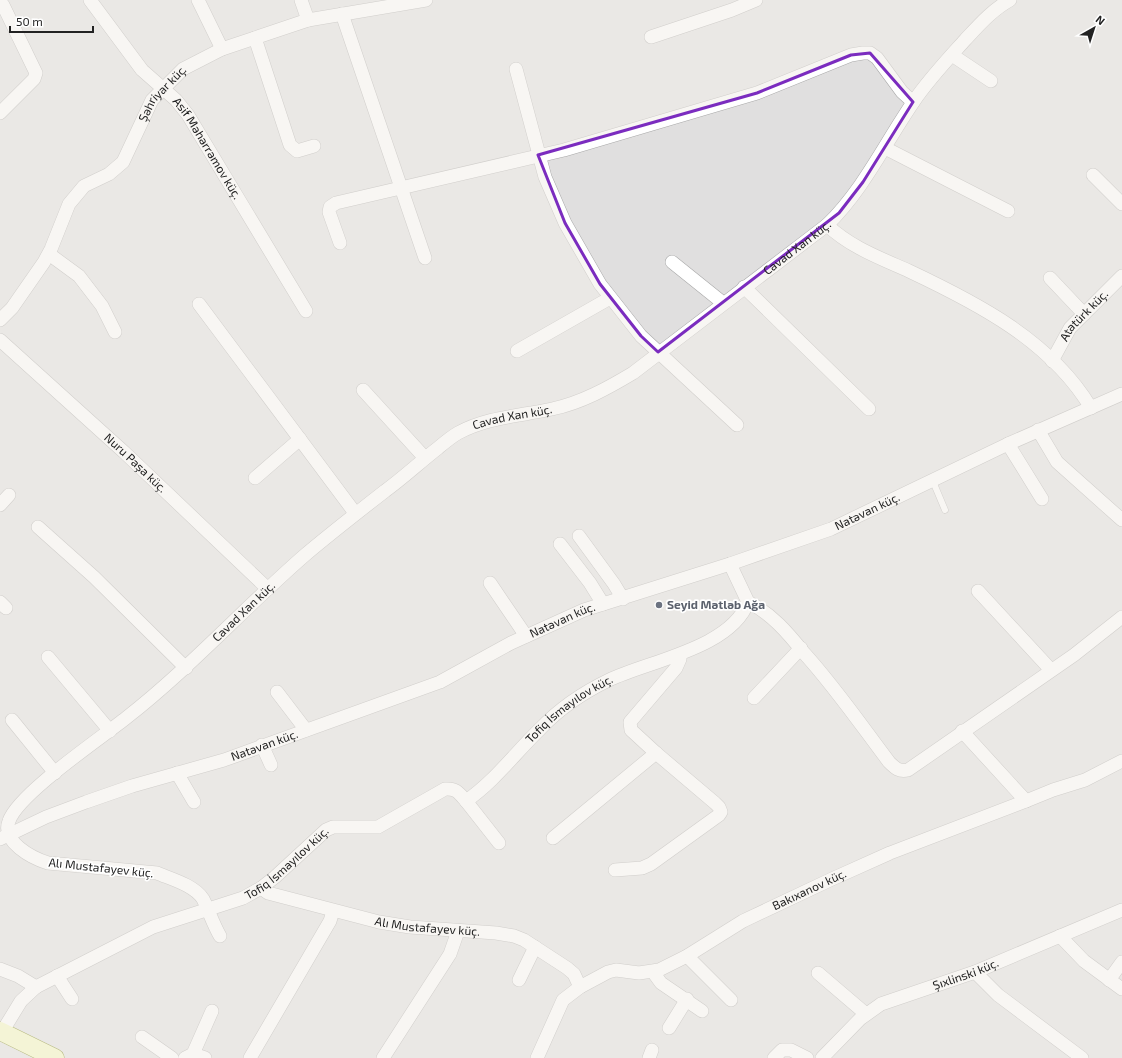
<svg xmlns="http://www.w3.org/2000/svg" width="1122" height="1058" font-family="'Exo 2',sans-serif">
<style>
.residential{fill:#e0dfdf}
.lines{fill:none;stroke-linecap:round;stroke-linejoin:round}
.lane-casing{stroke:#a9a9a9;stroke-width:7}
.street-casing{stroke:#a9a9a9;stroke-width:14}
.secondary-casing{stroke:#707d05;stroke-width:19}
.lane{stroke:#fff;stroke-width:6}
.street{stroke:#fff;stroke-width:13}
.secondary{stroke:#f7fabf;stroke-width:18}
.marked{fill:none;stroke:#7b2cbf;stroke-width:3;stroke-linejoin:round}
.worship-dot{fill:#6b7280;stroke:#fff;stroke-width:1.5}
.labels{text-anchor:middle;stroke-width:3.5;stroke-linejoin:round;paint-order:stroke}
.street-label{font-size:12px;fill:#222;stroke:#fff}
.worship-label{font-size:12px;font-weight:bold;fill:#5b616d;stroke:#fff;text-anchor:start}
</style>
<rect width="100%" height="100%" fill="#f2efe9"/>
<path class="residential" d="M 0,0 L 1122,0 L 1122,1058 L 0,1058 Z"/>
<g class="lines">
<defs>
<path id="lane" d="M 932,479 L 945,510"/>
<g id="street">
<path id="s1" d="M 90,0 L 142,70 L 176,100 L 188,115 L 306,311"/>
<path d="M 198,0 L 222,49"/>
<path d="M 301,0 L 308,20"/>
<path d="M 342,14 L 425,258"/>
<path d="M 651,37 L 732,10 L 756,0"/>
<path d="M 255,38 L 290,145 L 297,151 L 314,146"/>
<path d="M 952,55 L 991,81"/>
<path d="M 516,69 L 545,177 L 565,223 L 600,284 L 641,336 L 737,425"/>
<path d="M 0,113 L 34,79 L 36,73 L 3,5"/>
<path d="M 885,148 L 1008,211"/>
<path d="M 1093,175 L 1122,204"/>
<path d="M 827,225 C 850,247 880,258 909,271 C 977,303 1051,341 1091,408"/>
<path d="M 340,243 L 329,212 L 330,207 L 336,203 L 564,150 L 757,93 L 851,55 L 863,53 L 870,53 L 877,58 L 902,92 L 913,102"/>
<path d="M 49,254 L 79,276 L 102,306 L 115,332"/>
<path d="M 672,262 L 723,303"/>
<path d="M 1050,278 L 1084,314"/>
<path d="M 744,287 L 869,409"/>
<path d="M 199,304 L 355,513"/>
<path id="s2" d="M 0,320 L 12,308 L 44,262 L 51,249 L 69,204 L 84,186 L 109,174 L 123,162 L 152,100 L 183,69 L 222,49 L 308,20 L 426,0"/>
<path id="s3" d="M 0,340 L 124,452 L 268,589"/>
<path d="M 517,351 L 610,298"/>
<path id="s4" d="M 1052,361 L 1070,328 L 1122,276"/>
<path d="M 363,390 L 425,458"/>
<path d="M 1038,430 L 1057,462 L 1122,520"/>
<path d="M 1008,444 L 1042,499"/>
<path d="M 255,478 L 300,439"/>
<path d="M 0,505 L 9,495"/>
<path d="M 38,527 L 94,577 L 186,668"/>
<path d="M 579,536 L 614,584 L 623,599"/>
<path d="M 560,544 L 590,583 L 603,604"/>
<path d="M 490,583 L 526,636"/>
<path d="M 978,591 L 1051,670"/>
<path d="M 0,602 L 6,608"/>
<path d="M 748,602 C 771,613 788,633 804,653 C 835,687 861,725 889,762 C 895,768 899,772 908,770 L 1074,655 L 1122,617"/>
<path d="M 48,657 L 110,731"/>
<path d="M 277,692 L 306,730"/>
<path d="M 754,698 L 801,648"/>
<path d="M 12,720 L 55,773"/>
<path d="M 962,731 L 1026,801"/>
<path d="M 262,745 L 271,765"/>
<path d="M 177,773 L 194,802"/>
<path d="M 466,801 L 499,843"/>
<path d="M 553,838 L 656,753"/>
<path id="s5" d="M 0,839 L 46,817 L 86,802 L 132,786 L 224,760 L 440,682 L 511,643 L 584,610 L 730,564 L 831,529 L 1008,444 L 1122,394"/>
<path d="M 615,870 L 642,868 L 651,864 L 719,815 L 721,812 L 719,807 L 715,803 L 656,753 L 631,730 L 630,722 L 676,668 L 680,659 L 680,655"/>
<path id="s6" d="M 261,888 L 268,893 L 379,922 L 410,927 L 496,933 L 514,936 L 524,940 L 567,968 L 574,974 L 580,987"/>
<path id="s7" d="M 220,936 C 213,924 209,911 203,899 C 194,885 171,879 157,873 L 48,863 C 32,858 1,842 9,821 C 18,794 101,738 126,718 C 190,668 244,608 305,555 C 331,533 358,512 385,491 C 403,478 420,462 438,448 C 444,443 451,437 458,433 C 487,417 520,416 552,409 C 581,403 608,388 633,373 L 827,225 C 864,189 885,143 914,101 C 929,79 947,60 965,40 C 979,25 992,10 1010,0"/>
<path d="M 1060,936 L 1084,961 L 1122,989"/>
<path d="M 687,956 L 731,1000"/>
<path d="M 0,969 L 18,976 L 36,987"/>
<path d="M 653,972 L 661,983 L 702,1011"/>
<path d="M 975,972 L 998,995 L 1082,1058"/>
<path d="M 818,973 L 866,1014"/>
<path d="M 57,976 L 72,999"/>
<path d="M 519,980 L 535,947"/>
<path d="M 1109,980 L 1122,962"/>
<path d="M 669,1028 L 687,999"/>
<path id="s8" d="M 2,1032 L 21,1001 L 36,987 L 153,927 L 243,898 L 261,888 L 275,877 L 326,830 L 333,827 L 378,827 L 445,789 C 456,788 459,793 466,801 C 495,781 515,753 540,729 C 559,709 584,692 609,680 C 649,661 731,648 748,602 L 730,564"/>
<path d="M 142,1037 L 172,1058"/>
<path d="M 193,1054 L 212,1011"/>
<path d="M 185,1058 L 193,1054 L 205,1058"/>
<path d="M 250,1058 L 330,921 L 333,911"/>
<path d="M 383,1058 L 450,954 L 458,931"/>
<path id="s9" d="M 537,1058 L 563,1000 L 580,987 L 608,972 L 616,970 L 639,973 L 659,970 L 687,956 L 743,921 L 832,879 L 890,853 L 1026,801 L 1053,790 L 1085,780 L 1122,761"/>
<path d="M 649,1058 L 652,1050"/>
<path d="M 774,1058 L 782,1050 L 791,1050 L 807,1058"/>
<path id="s10" d="M 822,1058 L 860,1019 L 881,1004 L 975,972 L 1122,910"/>
</g>
<path id="secondary" d="M 0,1031 L 55,1058"/>
</defs>
<use href="#lane" class="lane-casing"/>
<use href="#street" class="street-casing"/>
<use href="#secondary" class="secondary-casing"/>
<use href="#lane" class="lane"/>
<use href="#street" class="street"/>
<use href="#secondary" class="secondary"/>
</g>
<path d="M0 0H1122V1058H0ZM 870,53 L 913,102 L 863,182 L 839,213 L 658,352 L 641,336 L 600,284 L 565,223 L 538,155 L 757,93 L 851,55 Z" fill="#f2efe9" fill-opacity=".55" fill-rule="evenodd"/>
<path class="marked" d="M 870,53 L 913,102 L 863,182 L 839,213 L 658,352 L 641,336 L 600,284 L 565,223 L 538,155 L 757,93 L 851,55 Z"/>
<circle class="worship-dot" cx="659" cy="605" r="4"/>
<g class="labels">
<g class="street-label">
<text dy="4" stroke="none"><textPath href="#s2" startOffset="286">Şəhriyar küç.</textPath></text>
<text dy="4" stroke="none"><textPath href="#s1" startOffset="190">Asif Məhərrəmov küç.</textPath></text>
<text dy="4" stroke="none"><textPath href="#s7" startOffset="1255">Cavad Xan küç.</textPath></text>
<text dy="4" stroke="none"><textPath href="#s4" startOffset="56">Atatürk küç.</textPath></text>
<text dy="4" stroke="none"><textPath href="#s7" startOffset="919">Cavad Xan küç.</textPath></text>
<text dy="4" stroke="none"><textPath href="#s3" startOffset="183">Nuru Paşa küç.</textPath></text>
<text dy="4" stroke="none"><textPath href="#s5" startOffset="929">Natəvan küç.</textPath></text>
<text dy="4" stroke="none"><textPath href="#s7" startOffset="583">Cavad Xan küç.</textPath></text>
<text dy="4" stroke="none"><textPath href="#s5" startOffset="605">Natəvan küç.</textPath></text>
<text dy="4" stroke="none"><textPath href="#s8" startOffset="685">Tofiq İsmayılov küç.</textPath></text>
<text dy="4" stroke="none"><textPath href="#s5" startOffset="281">Natəvan küç.</textPath></text>
<text dy="4" stroke="none"><textPath href="#s8" startOffset="339">Tofiq İsmayılov küç.</textPath></text>
<text transform="translate(101 868) rotate(6)" y="4">Alı Mustafayev küç.</text>
<text dy="4" stroke="none"><textPath href="#s9" startOffset="339">Bakıxanov küç.</textPath></text>
<text dy="4" stroke="none"><textPath href="#s6" startOffset="172">Alı Mustafayev küç.</textPath></text>
<text dy="4" stroke="none"><textPath href="#s10" startOffset="170">Şıxlinski küç.</textPath></text>
</g>
<g class="worship-label">
<text x="667" y="609">Seyid Mətləb Ağa</text>
</g>
</g>
<g transform="translate(1094 28) rotate(39)" stroke="#ffffff" stroke-width="3" paint-order="stroke">
<path d="M0-3L7 15L0 10L-7 15Z" fill="#222222"/>
<text y="-6" font-size="11" font-weight="bold" text-anchor="middle" fill="#222222">N</text>
</g>
<path d="M10 26v6h83v-6" fill="none" stroke="#222222" stroke-width="2"/>
<text x="16" y="26" font-size="12" fill="#222222" stroke="#ffffff" stroke-width="3" paint-order="stroke">50 m</text>
</svg>
